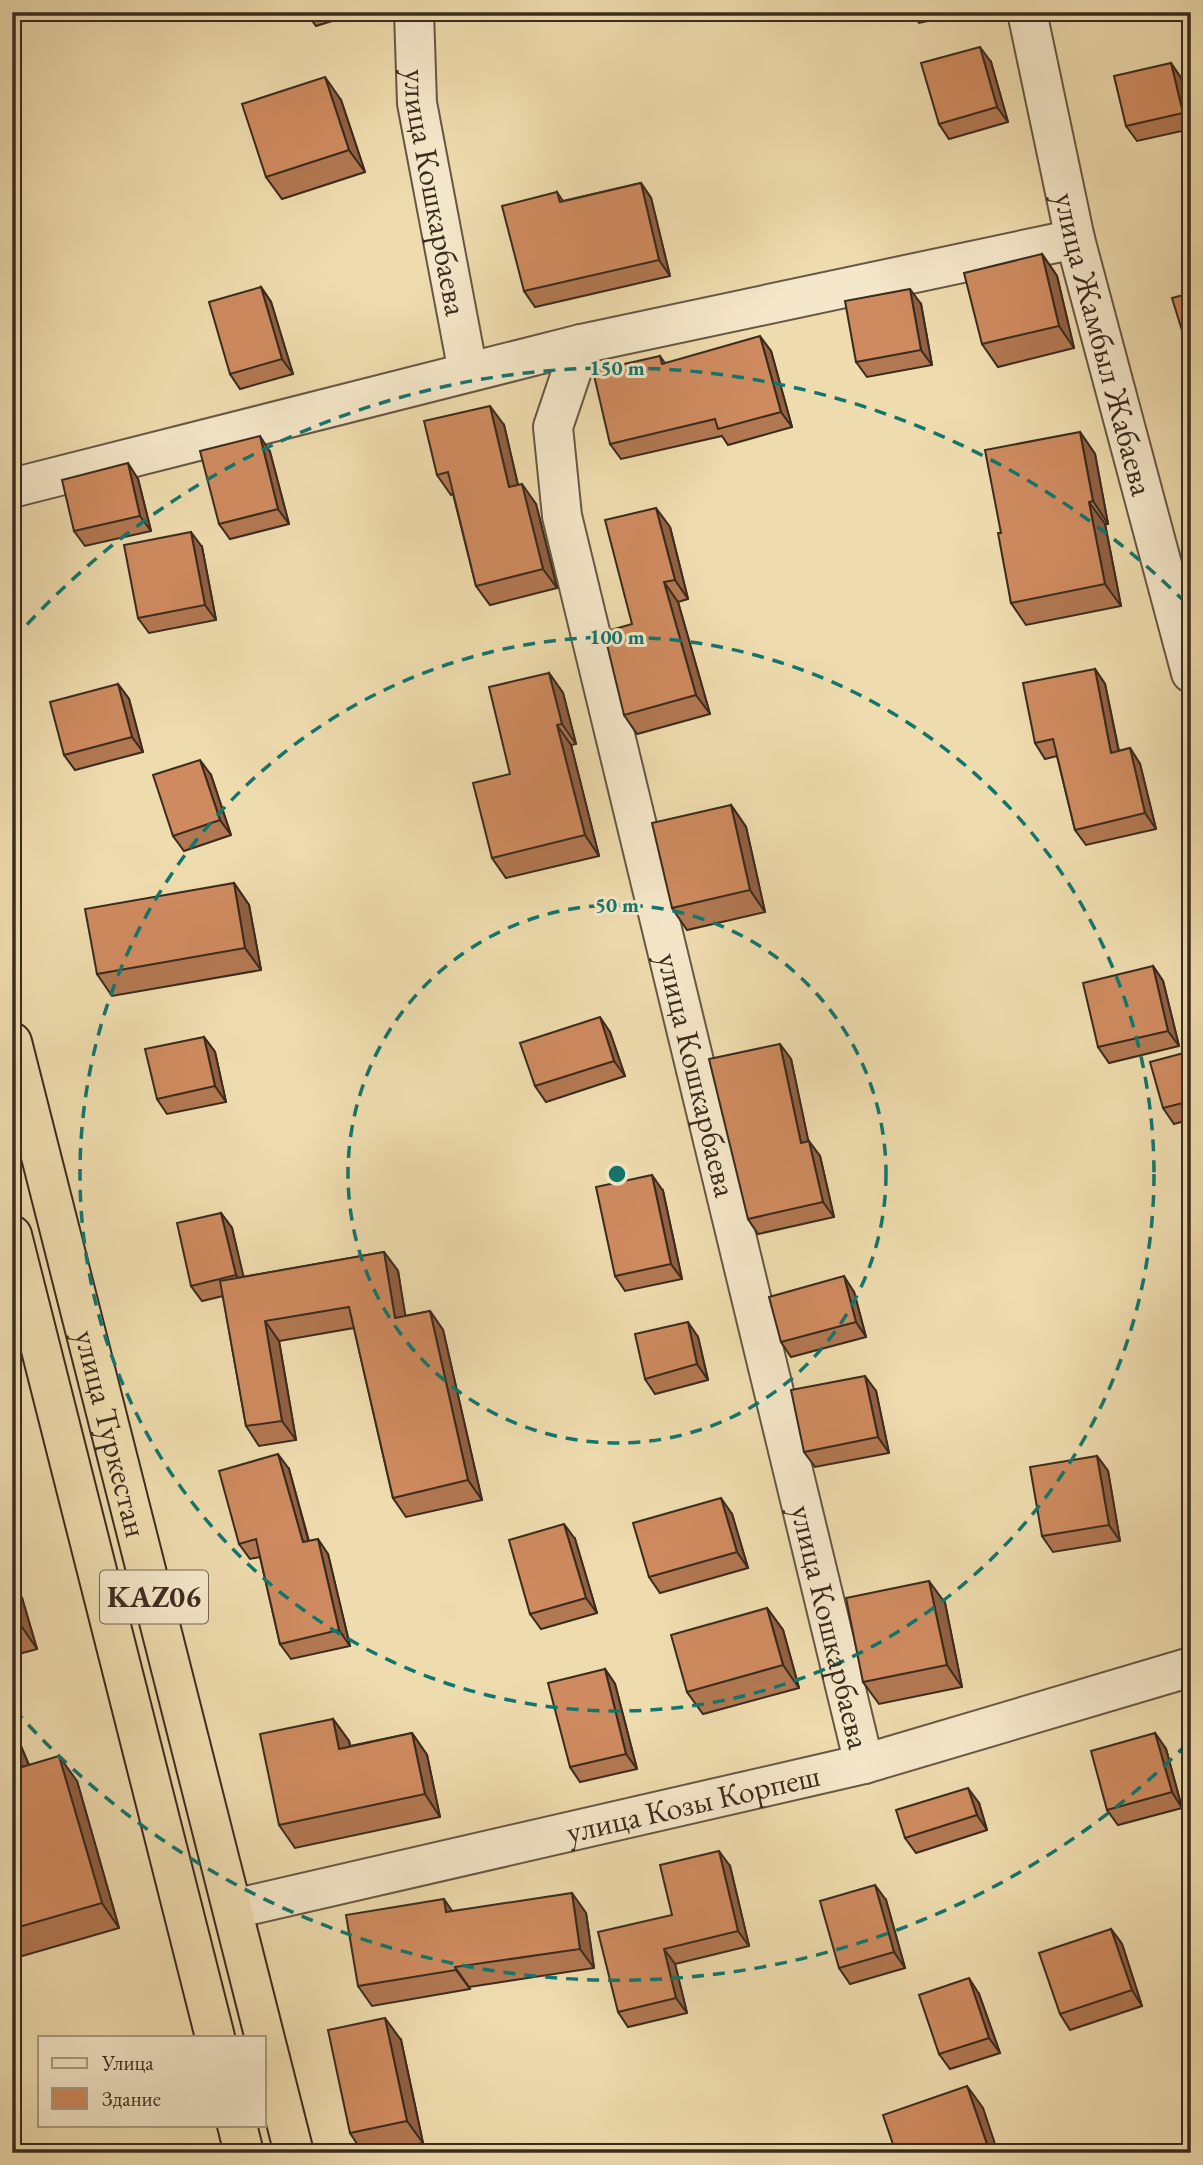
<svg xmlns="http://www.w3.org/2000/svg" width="1203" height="2165" font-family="'EB Garamond',serif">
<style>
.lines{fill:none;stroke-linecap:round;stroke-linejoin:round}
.minor-casing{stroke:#675743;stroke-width:42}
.highway-casing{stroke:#3a2b1f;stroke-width:42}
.minor{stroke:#f5e8ca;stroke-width:38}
.highway{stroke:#efdcae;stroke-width:38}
.wall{fill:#b27852;stroke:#3a2b1f;stroke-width:2}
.shaded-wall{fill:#916142;stroke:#3a2b1f;stroke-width:2}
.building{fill:#cf8b5f;stroke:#3a2b1f;stroke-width:2}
.ring{fill:none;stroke:#0f766e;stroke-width:3.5;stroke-dasharray:12 9}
.labels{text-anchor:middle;stroke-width:6;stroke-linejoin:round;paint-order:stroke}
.shield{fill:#f5e8ca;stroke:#726452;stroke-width:2}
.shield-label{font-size:30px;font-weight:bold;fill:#3a2b1f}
.street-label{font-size:32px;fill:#3a2b1f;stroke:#f5e8ca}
.centre{fill:#0f766e;stroke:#f5e8ca;stroke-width:3.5}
.ring-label{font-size:21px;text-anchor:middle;font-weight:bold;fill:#0f766e;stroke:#f5e8ca;stroke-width:6;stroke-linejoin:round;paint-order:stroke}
</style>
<rect width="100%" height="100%" fill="#efdcae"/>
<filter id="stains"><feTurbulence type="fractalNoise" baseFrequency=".00286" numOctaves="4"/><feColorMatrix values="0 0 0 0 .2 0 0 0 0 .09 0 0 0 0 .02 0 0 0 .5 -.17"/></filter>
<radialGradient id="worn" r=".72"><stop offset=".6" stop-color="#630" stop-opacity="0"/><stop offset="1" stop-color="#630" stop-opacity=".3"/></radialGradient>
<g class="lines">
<defs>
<g id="minor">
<path id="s1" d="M 414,12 L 417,103 L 468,372"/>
<path id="s2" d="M 1027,12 L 1075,239 L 1191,673"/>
<path id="s3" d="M 581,344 L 553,427 L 562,516 L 864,1764"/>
<path d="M 12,488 L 581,344 L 1075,239"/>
<path id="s4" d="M 233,1909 L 864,1764 L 1191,1667"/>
</g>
<g id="highway">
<path id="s5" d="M 12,1042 L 294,2153"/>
<path d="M 12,1235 L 215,2037"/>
<path d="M 237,2125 L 244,2153"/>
</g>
</defs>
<use href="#minor" class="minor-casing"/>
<use href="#highway" class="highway-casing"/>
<use href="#minor" class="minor"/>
<use href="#highway" class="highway"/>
</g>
<path class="wall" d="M 306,12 L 361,12 L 316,26 Z
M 911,12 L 970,12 L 919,23 Z
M 991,62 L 1008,122 L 949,139 L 939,124 Z
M 1171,63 L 1181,78 L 1191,117 L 1191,129 L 1137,141 L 1126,126 Z
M 341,100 L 365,172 L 282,199 L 266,177 Z
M 641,183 L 651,198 L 670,276 L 535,307 L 524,291 L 557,192 L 563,201 Z
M 1042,254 L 1057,276 L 1074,348 L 998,367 L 982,344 Z
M 261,287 L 271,302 L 293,374 L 240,389 L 230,374 Z
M 921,304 L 932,365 L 867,377 L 856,362 Z
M 771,351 L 792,427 L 728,445 L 722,436 L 621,459 L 610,444 L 660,356 L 665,363 Z
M 504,425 L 518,485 L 536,504 L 557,588 L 490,605 L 476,586 L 453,494 L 451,495 L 437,475 Z
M 1080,432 L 1095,454 L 1108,524 L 1105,524 L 1121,606 L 1026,625 L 1011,603 L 1001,533 Z
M 270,452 L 289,524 L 230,539 L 219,524 Z
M 138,479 L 151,531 L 85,546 L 74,531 Z
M 670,527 L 688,599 L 678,602 L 710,714 L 637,734 L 624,715 Z
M 202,547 L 216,620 L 149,633 L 138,618 Z
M 1095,669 L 1105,684 L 1119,751 L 1130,748 L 1140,764 L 1156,829 L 1086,845 L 1075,830 L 1057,756 L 1045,759 L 1035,743 Z
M 549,673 L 563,693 L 576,744 L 571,745 L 599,856 L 506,878 L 492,858 L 510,774 Z
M 118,684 L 129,699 L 143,752 L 75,770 L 64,755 Z
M 211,775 L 231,835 L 184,851 L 173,836 Z
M 731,805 L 746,827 L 765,912 L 687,930 L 672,908 Z
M 234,883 L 249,905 L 261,970 L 112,996 L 97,974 Z
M 1153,966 L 1163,981 L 1179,1046 L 1109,1063 L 1098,1047 Z
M 610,1032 L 625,1076 L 546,1102 L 535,1086 Z
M 204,1037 L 215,1052 L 226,1102 L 167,1114 L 157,1099 Z
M 1191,1051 L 1191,1119 L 1174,1124 L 1163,1108 Z
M 791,1059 L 808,1141 L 820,1156 L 834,1217 L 758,1234 L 748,1219 Z
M 663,1191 L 682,1279 L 625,1291 L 615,1276 Z
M 221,1213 L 232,1228 L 243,1277 L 384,1252 L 398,1271 L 405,1316 L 430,1311 L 443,1330 L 482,1500 L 406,1517 L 393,1498 L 354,1328 L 279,1341 L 296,1440 L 259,1446 L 246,1426 L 223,1296 L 202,1301 L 191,1286 Z
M 854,1292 L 866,1337 L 791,1357 L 781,1342 Z
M 698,1337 L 708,1380 L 655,1394 L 645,1379 Z
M 876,1391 L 889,1453 L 815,1467 L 804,1452 Z
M 1097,1456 L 1108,1471 L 1120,1541 L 1053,1552 L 1042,1536 Z
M 289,1469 L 309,1541 L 328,1554 L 350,1646 L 291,1659 L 280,1644 L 260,1557 L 250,1559 L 239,1544 Z
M 732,1514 L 748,1568 L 660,1593 L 649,1577 Z
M 575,1539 L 597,1613 L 541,1629 L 530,1614 Z
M 12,1584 L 22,1598 L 37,1649 L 12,1656 Z
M 945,1603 L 962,1687 L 879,1704 L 863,1682 Z
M 767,1608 L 783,1630 L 799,1688 L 703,1714 L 687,1692 Z
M 605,1669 L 615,1684 L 637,1769 L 580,1782 L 570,1767 Z
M 333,1719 L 349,1741 L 350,1746 L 412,1733 L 427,1755 L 440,1817 L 295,1848 L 279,1825 Z
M 12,1725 L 29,1765 L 77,1781 L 119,1928 L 12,1959 Z
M 1155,1733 L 1166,1749 L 1182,1808 L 1118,1825 L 1107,1810 Z
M 979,1803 L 987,1830 L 916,1853 L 905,1838 Z
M 730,1866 L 749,1946 L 675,1964 L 687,2013 L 628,2027 L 618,2012 L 672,1915 Z
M 886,1900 L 905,1968 L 850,1984 L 839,1968 Z
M 452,1911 L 586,1913 L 594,1968 L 469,1987 L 470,1989 L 372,2006 L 358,1986 Z
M 1111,1929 L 1122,1944 L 1142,2006 L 1070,2030 L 1060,2014 Z
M 979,1994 L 1000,2053 L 950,2069 L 939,2054 Z
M 401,2040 L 423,2143 L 379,2153 L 363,2153 L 350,2133 Z"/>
<path class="shaded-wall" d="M 980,47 L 991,62 L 1008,122 L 997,107 Z
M 1171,63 L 1181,78 L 1191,117 L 1191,124 L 1183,113 Z
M 325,77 L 341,100 L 365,172 L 349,150 Z
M 641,183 L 651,198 L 670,276 L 659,260 Z
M 1042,254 L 1057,276 L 1074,348 L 1059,326 Z
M 261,287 L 271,302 L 293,374 L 282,359 Z
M 910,289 L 921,304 L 932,365 L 921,350 Z
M 760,336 L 771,351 L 792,427 L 781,412 Z
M 490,406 L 504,425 L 523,507 L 509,487 Z
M 1080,432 L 1095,454 L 1108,524 L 1093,501 Z
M 260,436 L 270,452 L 289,524 L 278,509 Z
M 128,463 L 138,479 L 151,531 L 140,516 Z
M 522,484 L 536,504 L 557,588 L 543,569 Z
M 1089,502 L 1105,524 L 1121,606 L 1105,584 Z
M 656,508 L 670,527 L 688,599 L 675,580 Z
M 191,532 L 202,547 L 216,620 L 205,605 Z
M 664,582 L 678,602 L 710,714 L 696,695 Z
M 1095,669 L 1105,684 L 1122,768 L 1111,753 Z
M 549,673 L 563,693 L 576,744 L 562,724 Z
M 118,684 L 129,699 L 143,752 L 132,737 Z
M 557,725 L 571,745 L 599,856 L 585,835 Z
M 1130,748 L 1140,764 L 1156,829 L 1145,813 Z
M 200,760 L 211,775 L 231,835 L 220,820 Z
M 731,805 L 746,827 L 765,912 L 750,890 Z
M 234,883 L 249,905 L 261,970 L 245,948 Z
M 1153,966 L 1163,981 L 1179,1046 L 1168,1031 Z
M 600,1017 L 610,1032 L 625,1076 L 614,1061 Z
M 204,1037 L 215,1052 L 226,1102 L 215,1086 Z
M 780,1044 L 791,1059 L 812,1158 L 801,1143 Z
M 809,1141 L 820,1156 L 834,1217 L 823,1202 Z
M 652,1175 L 663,1191 L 682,1279 L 671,1264 Z
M 221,1213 L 232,1228 L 247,1291 L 236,1275 Z
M 384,1252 L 398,1271 L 409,1338 L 395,1318 Z
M 844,1276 L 854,1292 L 866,1337 L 856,1322 Z
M 430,1311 L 443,1330 L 482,1500 L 468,1480 Z
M 265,1321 L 279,1341 L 296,1440 L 282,1421 Z
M 688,1322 L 698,1337 L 708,1380 L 697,1364 Z
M 865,1376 L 876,1391 L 889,1453 L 878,1437 Z
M 278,1454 L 289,1469 L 313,1558 L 303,1542 Z
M 1097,1456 L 1108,1471 L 1120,1541 L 1109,1525 Z
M 721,1498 L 732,1514 L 748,1568 L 737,1552 Z
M 564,1524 L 575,1539 L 597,1613 L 586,1598 Z
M 318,1539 L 328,1554 L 350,1646 L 339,1630 Z
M 929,1581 L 945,1603 L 962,1687 L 947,1665 Z
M 12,1584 L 22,1598 L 37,1649 L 20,1624 L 12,1598 Z
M 767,1608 L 783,1630 L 799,1688 L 783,1665 Z
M 605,1669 L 615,1684 L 637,1769 L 626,1754 Z
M 333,1719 L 349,1741 L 355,1771 L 339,1749 Z
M 12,1725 L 40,1792 L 22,1767 L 12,1742 Z
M 412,1733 L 427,1755 L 440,1817 L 425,1794 Z
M 1155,1733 L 1166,1749 L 1182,1808 L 1172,1792 Z
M 59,1756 L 77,1781 L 119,1928 L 102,1903 Z
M 968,1788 L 979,1803 L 987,1830 L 977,1815 Z
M 719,1851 L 730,1866 L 749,1946 L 738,1931 Z
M 875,1885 L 886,1900 L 905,1968 L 894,1952 Z
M 572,1893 L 586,1913 L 594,1968 L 580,1949 Z
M 444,1899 L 457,1918 L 446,1912 Z
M 1111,1929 L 1122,1944 L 1142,2006 L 1132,1990 Z
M 664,1949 L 675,1964 L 687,2013 L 676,1998 Z
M 455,1967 L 469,1987 L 470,1989 L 456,1970 Z
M 969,1978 L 979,1994 L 1000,2053 L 989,2038 Z
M 385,2018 L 401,2040 L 423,2143 L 407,2121 Z
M 967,2086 L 983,2108 L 998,2153 L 990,2153 Z"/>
<path class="building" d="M 980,47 L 997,107 L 939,124 L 921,63 Z
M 1171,63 L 1183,113 L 1126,126 L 1114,76 Z
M 325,77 L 349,150 L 266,177 L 242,104 Z
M 641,183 L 659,260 L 524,291 L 502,206 L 557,192 L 560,202 Z
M 1042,254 L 1059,326 L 982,344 L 964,273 Z
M 261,287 L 282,359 L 230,374 L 209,302 Z
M 910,289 L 921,350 L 856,362 L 845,301 Z
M 1191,293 L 1191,360 L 1172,298 Z
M 760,336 L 781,412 L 718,429 L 715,419 L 610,444 L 593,371 L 660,356 L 662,364 Z
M 490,406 L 509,487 L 522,484 L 543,569 L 476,586 L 448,472 L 437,475 L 424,421 Z
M 1080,432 L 1093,501 L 1089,502 L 1105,584 L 1011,603 L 998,533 L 1001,533 L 985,450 Z
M 260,436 L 278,509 L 219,524 L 200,451 Z
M 128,463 L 140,516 L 74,531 L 62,480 Z
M 656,508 L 675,580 L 664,582 L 696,695 L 624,715 L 604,632 L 632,624 L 605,520 Z
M 191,532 L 205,605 L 138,618 L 124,545 Z
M 1095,669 L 1111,753 L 1130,748 L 1145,813 L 1075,830 L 1053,739 L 1035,743 L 1023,683 Z
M 549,673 L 562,724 L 557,725 L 585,835 L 492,858 L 473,783 L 510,774 L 489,687 Z
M 118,684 L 132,737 L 64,755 L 50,702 Z
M 200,760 L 220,820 L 173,836 L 153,775 Z
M 731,805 L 750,890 L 672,908 L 652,823 Z
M 234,883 L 245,948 L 97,974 L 85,909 Z
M 1153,966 L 1168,1031 L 1098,1047 L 1083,983 Z
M 600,1017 L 614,1061 L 535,1086 L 520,1043 Z
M 204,1037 L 215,1086 L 157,1099 L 145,1049 Z
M 780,1044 L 801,1143 L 809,1141 L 823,1202 L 748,1219 L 709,1059 Z
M 1191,1051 L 1191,1101 L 1163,1108 L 1150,1062 Z
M 652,1175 L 671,1264 L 615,1276 L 596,1187 Z
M 221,1213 L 236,1275 L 191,1286 L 177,1223 Z
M 384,1252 L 395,1318 L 430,1311 L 468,1480 L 393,1498 L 349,1307 L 265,1321 L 282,1421 L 246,1426 L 220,1281 Z
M 844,1276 L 856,1322 L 781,1342 L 769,1297 Z
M 688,1322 L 697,1364 L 645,1379 L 635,1334 Z
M 865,1376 L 878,1437 L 804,1452 L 791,1390 Z
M 278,1454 L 303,1542 L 318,1539 L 339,1630 L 280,1644 L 256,1539 L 239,1544 L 219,1471 Z
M 1097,1456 L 1109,1525 L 1042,1536 L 1030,1467 Z
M 721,1498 L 737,1552 L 649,1577 L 633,1523 Z
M 564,1524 L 586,1598 L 530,1614 L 509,1540 Z
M 929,1581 L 947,1665 L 863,1682 L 846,1598 Z
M 12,1598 L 20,1624 L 12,1626 Z
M 767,1608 L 783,1665 L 687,1692 L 671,1635 Z
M 605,1669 L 626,1754 L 570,1767 L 548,1683 Z
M 333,1719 L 339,1749 L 412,1733 L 425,1794 L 279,1825 L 260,1734 Z
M 1155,1733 L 1172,1792 L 1107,1810 L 1091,1751 Z
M 12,1742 L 22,1767 L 59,1756 L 102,1903 L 12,1929 Z
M 968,1788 L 977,1815 L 905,1838 L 896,1810 Z
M 719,1851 L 738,1931 L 664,1949 L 676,1998 L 618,2012 L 598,1932 L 672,1915 L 660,1865 Z
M 875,1885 L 894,1952 L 839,1968 L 820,1901 Z
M 572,1893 L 580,1949 L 455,1967 L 456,1970 L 358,1986 L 346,1915 L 444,1899 L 446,1912 Z
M 1111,1929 L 1132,1990 L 1060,2014 L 1039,1953 Z
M 969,1978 L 989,2038 L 939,2054 L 919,1995 Z
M 385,2018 L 407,2121 L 350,2133 L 328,2030 Z
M 967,2086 L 990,2153 L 896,2153 L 883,2115 Z"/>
<g class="ring">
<circle cx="617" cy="1174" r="269"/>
<circle cx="617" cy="1174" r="537"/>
<path d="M1187 1744A806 806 0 0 1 13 1708M13 640A806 806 0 0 1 1187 604"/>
</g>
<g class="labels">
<rect class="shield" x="100" y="1570.5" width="108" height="53" rx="5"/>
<g class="shield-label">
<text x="154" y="1607">KАZ06</text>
</g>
<g class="street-label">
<text dy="11" stroke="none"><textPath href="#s1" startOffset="182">улица Кошкарбаева</textPath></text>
<text dy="11" stroke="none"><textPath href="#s2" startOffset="341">улица Жамбыл Жабаева</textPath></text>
<text dy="11" stroke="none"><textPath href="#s3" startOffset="752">улица Кошкарбаева</textPath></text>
<text dy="11" stroke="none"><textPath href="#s5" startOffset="404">улица Туркестан</textPath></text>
<text dy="11" stroke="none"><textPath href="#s3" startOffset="1320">улица Кошкарбаева</textPath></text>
<text dy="11" stroke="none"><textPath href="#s4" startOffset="472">улица Козы Корпеш</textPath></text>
</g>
</g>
<circle cx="617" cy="1174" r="10" class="centre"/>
<g class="ring-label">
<text x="617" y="375">150 m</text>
<text x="617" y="644">100 m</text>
<text x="617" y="912">50 m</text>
</g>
<rect width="1203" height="2165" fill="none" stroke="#efdcae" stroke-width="42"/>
<rect x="14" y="14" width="1175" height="2137" fill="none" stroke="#3a2b1f" stroke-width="3.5"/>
<rect x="21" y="21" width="1161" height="2123" fill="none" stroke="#3a2b1f" stroke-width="2"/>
<rect x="38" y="2036" width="228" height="91" fill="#f5e8ca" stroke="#aa9c86" stroke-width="2"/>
<rect x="52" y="2058" width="35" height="10" fill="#f5e8ca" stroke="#aa9c86" stroke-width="2"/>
<text x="102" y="2070" font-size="21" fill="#3a2b1f">Улица</text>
<rect x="52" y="2088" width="35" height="21" fill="#cf8b5f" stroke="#aa9c86" stroke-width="2"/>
<text x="102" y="2106" font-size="21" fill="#3a2b1f">Здание</text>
<rect width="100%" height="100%" filter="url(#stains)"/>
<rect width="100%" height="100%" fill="url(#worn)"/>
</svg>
